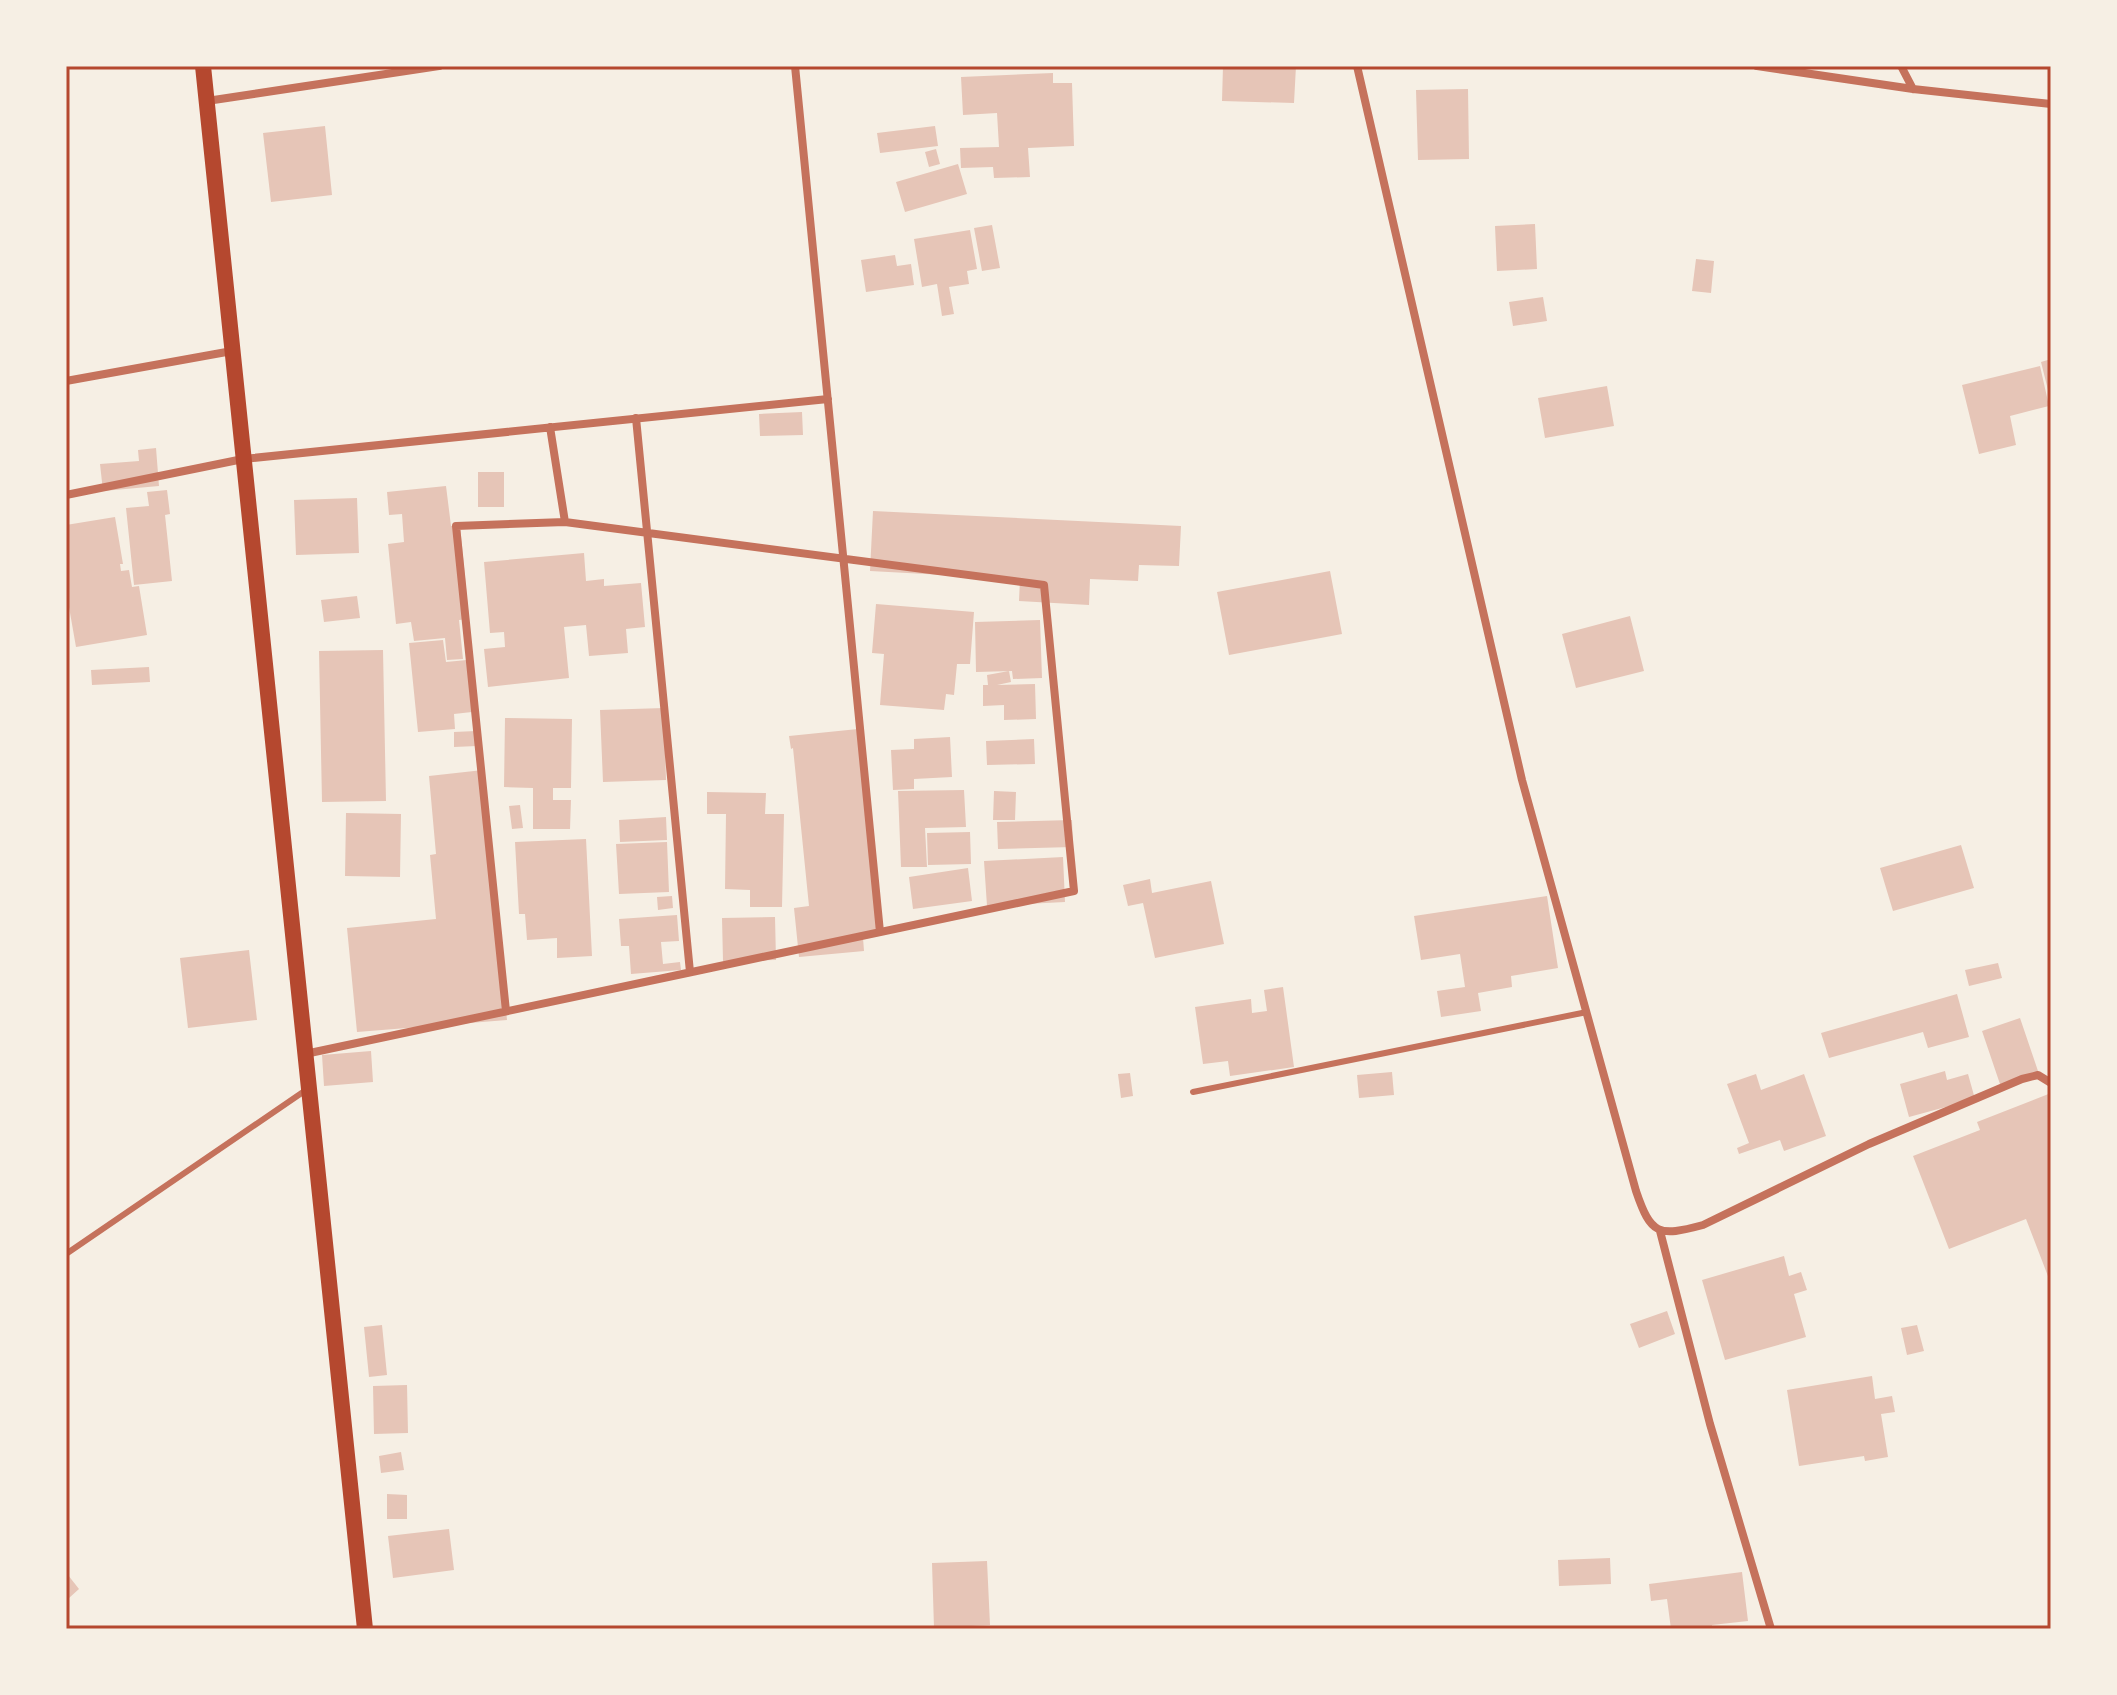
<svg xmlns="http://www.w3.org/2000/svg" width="2117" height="1695" font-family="'Asap Condensed',sans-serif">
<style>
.building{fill:#e6c5b7}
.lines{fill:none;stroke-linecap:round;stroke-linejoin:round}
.service{stroke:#c5725c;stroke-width:6}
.minor{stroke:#c5725c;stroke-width:8}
.secondary{stroke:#b5482f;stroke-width:16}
.neatline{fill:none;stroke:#b5482f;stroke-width:3}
</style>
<rect width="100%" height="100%" fill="#f6efe4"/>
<path class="building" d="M 1223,66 L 1296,66 L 1294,103 L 1222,101 Z
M 1053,73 L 1053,83 L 1072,83 L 1074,146 L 1028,148 L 1030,177 L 994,178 L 993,167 L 961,168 L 960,148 L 999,147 L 997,113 L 963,115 L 961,77 Z
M 1468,89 L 1469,159 L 1418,160 L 1416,90 Z
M 325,126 L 332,195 L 271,202 L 263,133 Z
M 935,126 L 938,146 L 880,153 L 877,133 Z
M 936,149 L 940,164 L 929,167 L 925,152 Z
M 958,164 L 967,194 L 905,212 L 896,182 Z
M 1535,224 L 1537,269 L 1497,271 L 1495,226 Z
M 992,225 L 1000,268 L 982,271 L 974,228 Z
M 970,230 L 977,269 L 967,271 L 969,284 L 949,287 L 954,314 L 942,316 L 937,284 L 922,287 L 914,239 Z
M 895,255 L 897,266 L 911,264 L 914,285 L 866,292 L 861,260 Z
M 1696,259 L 1714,261 L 1711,293 L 1692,291 Z
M 1543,297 L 1547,321 L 1513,326 L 1509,302 Z
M 2051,359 L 2051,398 L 2050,398 L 2041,362 Z
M 2040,366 L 2049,406 L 2010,416 L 2016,445 L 1979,454 L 1962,385 Z
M 1607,386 L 1614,426 L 1545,438 L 1538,398 Z
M 802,412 L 803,435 L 760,436 L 759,414 Z
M 156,448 L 159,486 L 103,491 L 100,464 L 139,461 L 138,450 Z
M 478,472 L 504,472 L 504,507 L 478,507 Z
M 446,486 L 451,526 L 460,525 L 469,619 L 459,620 L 463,659 L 447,660 L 445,638 L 414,641 L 411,622 L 396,624 L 388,544 L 404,542 L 402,514 L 389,515 L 387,492 Z
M 167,490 L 170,514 L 165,515 L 172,581 L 134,585 L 126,508 L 149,506 L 147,492 Z
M 357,498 L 359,553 L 296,555 L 294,500 Z
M 873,511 L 1181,526 L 1179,566 L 1139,565 L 1138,581 L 1090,579 L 1089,605 L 1019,601 L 1020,579 L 870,571 Z
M 115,517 L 123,564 L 120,564 L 121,571 L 129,570 L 132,587 L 139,586 L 147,635 L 76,647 L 66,590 L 66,525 Z
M 584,553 L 586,581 L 604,579 L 604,586 L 641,583 L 645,627 L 626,629 L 628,653 L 589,656 L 586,625 L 564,627 L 569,678 L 488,687 L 484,649 L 505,647 L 504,632 L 490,633 L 484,562 Z
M 1330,571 L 1342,634 L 1229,655 L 1217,592 Z
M 357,596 L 360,618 L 324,622 L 321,600 Z
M 876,604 L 974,612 L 970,664 L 957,664 L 954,695 L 946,694 L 944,710 L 880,705 L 884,654 L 872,653 Z
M 1630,616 L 1644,671 L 1576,688 L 1562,634 Z
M 1040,620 L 1042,678 L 1013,679 L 1012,671 L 976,672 L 975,622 Z
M 443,640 L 446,662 L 467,660 L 472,712 L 454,714 L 455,729 L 418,732 L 409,643 Z
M 383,650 L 386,801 L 322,802 L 319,651 Z
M 149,667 L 150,682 L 92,685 L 91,670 Z
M 1009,671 L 1011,682 L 997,685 L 1035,684 L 1036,719 L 1004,720 L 1004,705 L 983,706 L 983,685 L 988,685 L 987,675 Z
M 664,708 L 666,780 L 603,782 L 600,710 Z
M 505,718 L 572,719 L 571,788 L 553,788 L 553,800 L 571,800 L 570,829 L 533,829 L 533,788 L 504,787 Z
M 858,729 L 879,936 L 863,938 L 864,951 L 799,957 L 794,908 L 809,906 L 793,748 L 791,749 L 789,736 Z
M 476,731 L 477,746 L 454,747 L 454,732 Z
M 950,737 L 952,777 L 914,779 L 914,789 L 893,790 L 891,750 L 914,749 L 914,739 Z
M 1034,739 L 1035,764 L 987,765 L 986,741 Z
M 483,770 L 507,1020 L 357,1032 L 347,928 L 436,919 L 430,855 L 436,854 L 429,776 Z
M 964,790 L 966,827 L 925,828 L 927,867 L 901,867 L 898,791 Z
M 994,791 L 1016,792 L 1015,820 L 993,820 Z
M 707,792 L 766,793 L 765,814 L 784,814 L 782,907 L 750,907 L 750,890 L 725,889 L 726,814 L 707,814 Z
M 520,805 L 523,828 L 512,829 L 509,806 Z
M 346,813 L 401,814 L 400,877 L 345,876 Z
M 666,817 L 667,840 L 620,842 L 619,820 Z
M 1072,820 L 1073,847 L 998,849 L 997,822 Z
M 970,832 L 971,864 L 928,865 L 927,833 Z
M 586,839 L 592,956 L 557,958 L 557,938 L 527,940 L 525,914 L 519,914 L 515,842 Z
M 667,842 L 669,892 L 619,894 L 616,844 Z
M 1961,845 L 1974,888 L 1893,911 L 1880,868 Z
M 1063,857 L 1065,902 L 987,906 L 984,861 Z
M 968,868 L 972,901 L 913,909 L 909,877 Z
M 1150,879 L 1152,893 L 1211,881 L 1224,944 L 1155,958 L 1143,903 L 1128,906 L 1123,885 Z
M 672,896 L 673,908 L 658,910 L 657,897 Z
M 1547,896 L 1558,968 L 1511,976 L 1512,987 L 1478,993 L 1481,1011 L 1441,1017 L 1437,991 L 1465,987 L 1460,954 L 1421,960 L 1414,916 Z
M 677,915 L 679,941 L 661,942 L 663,964 L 680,962 L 681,970 L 631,974 L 629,946 L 621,946 L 619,919 Z
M 775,917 L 776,960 L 723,961 L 722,918 Z
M 249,950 L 257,1020 L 188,1028 L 180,958 Z
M 1998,963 L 2002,978 L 1969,986 L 1965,970 Z
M 1283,987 L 1294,1067 L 1230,1076 L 1228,1061 L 1203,1064 L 1195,1007 L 1251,999 L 1252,1013 L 1267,1011 L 1264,990 Z
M 1957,994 L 1969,1037 L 1928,1048 L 1923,1032 L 1829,1058 L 1821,1033 Z
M 2020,1018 L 2039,1074 L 2001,1087 L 1982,1031 Z
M 371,1051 L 373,1082 L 324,1086 L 322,1055 Z
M 1945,1071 L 1947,1080 L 1968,1074 L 1975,1099 L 1909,1117 L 1900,1084 Z
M 1392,1072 L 1394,1095 L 1359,1098 L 1357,1075 Z
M 1130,1073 L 1133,1096 L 1121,1098 L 1118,1074 Z
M 1756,1074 L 1761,1090 L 1804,1074 L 1826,1136 L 1784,1151 L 1780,1140 L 1739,1154 L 1737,1148 L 1749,1143 L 1727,1084 Z
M 2051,1093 L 2051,1284 L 2026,1219 L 1949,1249 L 1913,1156 L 1980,1130 L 1977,1122 Z
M 1784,1256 L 1789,1276 L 1801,1272 L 1807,1290 L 1794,1294 L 1806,1337 L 1725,1360 L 1702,1280 Z
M 1667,1311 L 1675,1334 L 1639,1348 L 1630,1324 Z
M 382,1325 L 387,1375 L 369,1377 L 364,1327 Z
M 1917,1325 L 1924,1351 L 1907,1355 L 1901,1328 Z
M 1872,1376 L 1875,1399 L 1892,1396 L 1895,1412 L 1881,1414 L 1888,1457 L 1865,1461 L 1864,1456 L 1799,1466 L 1787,1390 Z
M 407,1385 L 408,1433 L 374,1434 L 373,1386 Z
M 401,1452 L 404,1470 L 381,1473 L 379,1456 Z
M 387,1494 L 407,1495 L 407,1519 L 387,1519 Z
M 449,1529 L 454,1570 L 393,1578 L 388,1536 Z
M 1610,1558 L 1611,1584 L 1559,1586 L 1558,1560 Z
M 987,1561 L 990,1625 L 934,1628 L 932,1563 Z
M 1742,1572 L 1748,1621 L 1712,1625 L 1712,1629 L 1671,1629 L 1667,1599 L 1651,1601 L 1649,1584 Z
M 68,1575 L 79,1589 L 69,1598 L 66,1594 Z"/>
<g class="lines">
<path class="service" d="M 1193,1092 L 1587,1012
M 66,1254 L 306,1090"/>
<path class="minor" d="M 795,66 L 880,932
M 1357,66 L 1522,780 L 1636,1191 C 1651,1235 1658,1237 1703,1225 L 1869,1144 L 2022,1079 L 2038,1075 L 2051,1083
M 1757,66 L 1913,89 L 2051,104
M 1901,66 L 1913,89
M 207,101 L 439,66
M 66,381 L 232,351
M 636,418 L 690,972
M 550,427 L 565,522
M 66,495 L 243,459 L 828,399
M 305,1054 C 561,1000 818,945 1074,891 L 1044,585 L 565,522 L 456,526 L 506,1011
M 1660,1231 L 1710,1424 L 1771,1629"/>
<path class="secondary" d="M 203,66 L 365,1629"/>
</g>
<rect width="2117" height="1695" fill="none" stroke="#f6efe4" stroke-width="136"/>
<rect x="68" y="68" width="1981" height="1559" class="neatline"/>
</svg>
